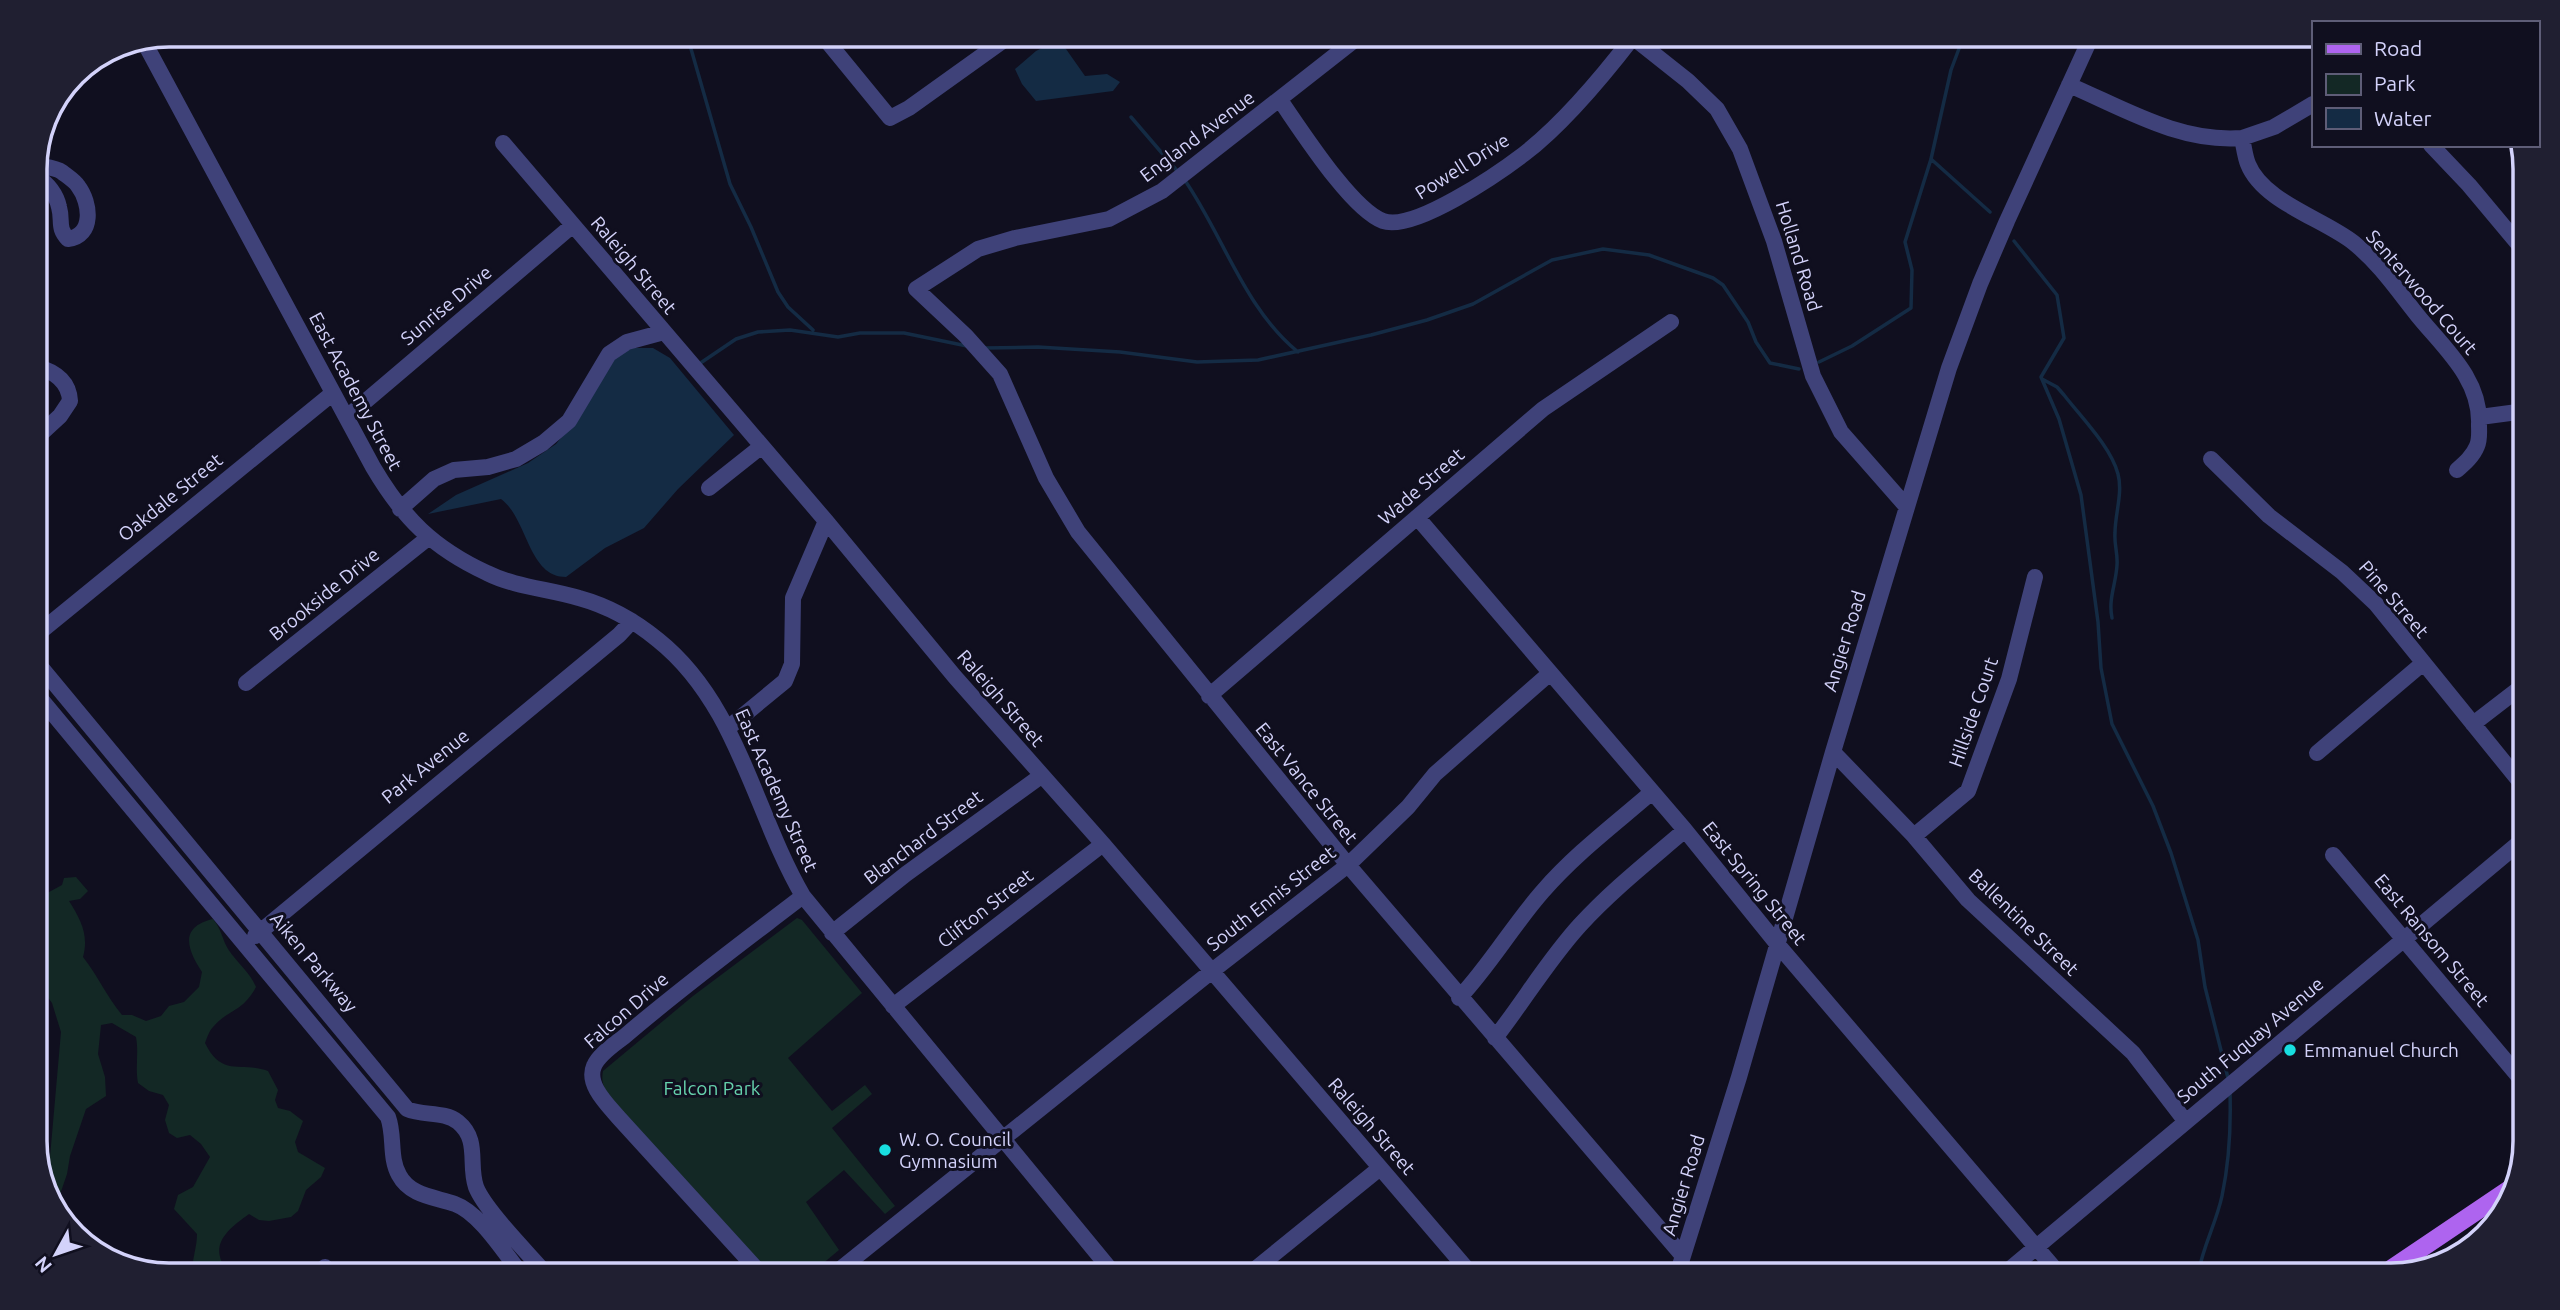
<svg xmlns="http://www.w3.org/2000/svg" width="2560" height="1310" font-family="Ubuntu,sans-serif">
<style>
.green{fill:#132825}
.water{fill:#142b44}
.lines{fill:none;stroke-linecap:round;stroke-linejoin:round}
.stream{stroke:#142b44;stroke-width:3.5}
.minor{stroke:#3f4279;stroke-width:16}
.major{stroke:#ae64ef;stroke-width:18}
.poi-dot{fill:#18dee0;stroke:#100f1f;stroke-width:2.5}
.labels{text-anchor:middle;stroke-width:6;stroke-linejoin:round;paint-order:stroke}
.street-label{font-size:19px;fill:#d3d2fa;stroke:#100f1f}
.poi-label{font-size:19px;fill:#d3d2fa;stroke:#100f1f;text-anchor:start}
.park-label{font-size:19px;fill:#66d2ad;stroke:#100f1f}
.rim{fill:none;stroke:#d3d2fa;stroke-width:3.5}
</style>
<rect width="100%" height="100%" fill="#100f1f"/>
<path class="green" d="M 76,877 L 88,891 L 80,899 L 69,901 C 81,920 89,935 83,957 C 98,976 107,997 122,1015 L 132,1015 L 146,1021 L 161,1016 L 169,1006 L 184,1002 L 199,987 L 202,972 C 187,949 179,927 213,919 C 222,930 222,939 228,949 C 237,963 249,971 256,987 C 243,1012 227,1010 213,1027 C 209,1031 207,1038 205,1043 C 222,1078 241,1061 268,1071 L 278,1090 L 275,1100 L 278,1108 L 290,1111 L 303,1121 L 295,1142 L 298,1152 L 325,1168 L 321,1177 L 306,1190 L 298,1211 L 291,1217 L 269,1221 L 259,1220 L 249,1214 C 225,1231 206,1248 231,1275 L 193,1275 C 191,1260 197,1249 197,1234 L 174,1209 L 178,1195 L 193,1187 L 210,1157 L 201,1144 L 190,1135 L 177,1138 L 169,1133 L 165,1120 L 169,1105 L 163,1095 L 149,1091 L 138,1083 C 135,1067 139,1053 136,1037 L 112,1023 L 101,1025 L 98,1054 L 105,1077 L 106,1096 L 86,1109 L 70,1156 L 67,1174 L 55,1209 L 45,1180 L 50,1157 L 61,1032 L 52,1003 L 35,980 L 35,905 L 38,898 L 62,885 L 64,878 Z
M 797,918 L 802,920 L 862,993 L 788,1058 L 832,1111 L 865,1085 L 872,1094 L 832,1128 L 895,1206 L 885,1214 L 844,1170 L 806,1202 L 839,1250 L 809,1275 L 772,1275 L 624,1114 C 613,1100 599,1089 603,1071 L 693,996 Z"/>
<path class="water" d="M 1056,41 L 1066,49 L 1085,76 L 1107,74 L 1120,82 L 1113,91 L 1036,101 L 1022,84 L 1015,69 L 1036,51 Z
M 631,348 L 653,348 L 670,358 L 734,435 L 678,489 L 644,528 L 605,548 L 566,577 C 528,577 528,519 501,499 L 428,514 L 456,495 L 528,463 L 556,444 L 580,414 L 614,359 Z"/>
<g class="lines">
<path class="stream" d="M 687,35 L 730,184 L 751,227 L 778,292 L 788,307 L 813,330
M 1131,117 L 1179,173
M 1931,159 L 1990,212
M 1184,179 C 1223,235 1244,308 1298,352
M 2014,241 L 2057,295 L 2064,338 L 2041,377 L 2059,419 L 2081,495 L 2098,622 L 2101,668 L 2112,724 L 2153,806 L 2171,853 L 2198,940 L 2205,987 L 2228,1078
M 985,348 L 1038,347 L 1120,352 L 1197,362 L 1258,360 L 1371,335 L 1427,320 L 1473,304 L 1552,260 L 1603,249 L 1649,255 L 1713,278 L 1723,285 L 1748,322 L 1756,342 L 1770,363 L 1799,369
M 1819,362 L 1852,346 L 1911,308 L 1912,270 L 1905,242 L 1931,159 L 1951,70 L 1960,46 L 1968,35
M 699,364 L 736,339 L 758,332 L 790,330 L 838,337 L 860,333 L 904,333 L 967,346
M 2042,379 L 2057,387 L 2064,395 C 2081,417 2111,447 2118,474 C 2123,493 2115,514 2115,533 C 2114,544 2118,554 2117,565 C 2116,584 2108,599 2112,618
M 2198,1275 C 2202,1248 2216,1224 2222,1196 C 2229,1163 2231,1127 2230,1093"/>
<path class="minor" d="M 822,35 L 890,118 L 909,108 L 1011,35
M 1361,35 L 1162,191 L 1109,219 L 1015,238 L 978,249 L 916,289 L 966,336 L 1000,374 L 1046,478 L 1078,532 L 1348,865 L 1683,1256
M 1630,35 L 1688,81 L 1717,109 L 1740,149 L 1774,241 L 1813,376 L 1841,432 L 1906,506
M 143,40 L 373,467 C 403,518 433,548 487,573 C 515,587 549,589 579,598 C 608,606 635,621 658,640 C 738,704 754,812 803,896 L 1115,1275
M 2069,85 C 2125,109 2180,143 2242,138 C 2244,147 2245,157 2248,164 C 2263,202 2324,219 2354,243 C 2379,263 2398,291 2418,316 C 2444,348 2481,379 2479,425 C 2479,432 2480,439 2477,446 C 2473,456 2465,463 2457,470
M 1280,100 C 1301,130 1351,209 1383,221 C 1414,232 1499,173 1524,154 C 1563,124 1603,76 1633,37
M 2242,138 L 2274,127 L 2313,104
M 503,143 L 826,521 L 955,677 L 1103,844 L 1472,1275
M 2431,145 L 2469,185 L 2525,252
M 35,165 C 44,167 55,167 62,172 C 67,176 75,181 78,186 C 91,203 94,236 68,239 C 57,228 63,221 59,207 C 56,193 47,183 35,175
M 35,366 C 54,371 69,381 70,401 L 60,416 L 35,439
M 347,417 L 573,225
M 2480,417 L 2525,411
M 2211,459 L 2269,516 L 2342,572 L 2376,604 L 2525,788
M 709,488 L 762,446
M 400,509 L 434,479 L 454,470 L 488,467 L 516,459 L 543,443 L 569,421 L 609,354 L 627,342 L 664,332
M 1417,517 L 1685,830 L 1778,945 L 2060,1275
M 35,636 L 333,393
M 35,660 L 407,1109 C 423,1116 444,1111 458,1122 C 480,1140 468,1164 476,1187 C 485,1210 529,1254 547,1275
M 246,683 L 428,538
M 35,692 L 388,1117 C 395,1136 389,1157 399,1175 C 410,1196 435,1197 455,1204 C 480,1213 505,1254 522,1275
M 1209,696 L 1543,409 L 1671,322
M 2473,724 L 2525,684
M 728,728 L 785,681 L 792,664 L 793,598 L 826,521
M 1833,752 L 1914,836 L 1968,900 L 2133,1053 L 2186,1122
M 2317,753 L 2422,664
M 1914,836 L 1968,791 L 2009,679 L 2035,577
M 2333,855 L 2525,1084
M 832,933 L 906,874 L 1041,776
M 255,936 L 619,635 L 632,621
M 1459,998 C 1490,965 1513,925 1543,891 C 1575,854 1615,824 1652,792
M 893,1006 L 1103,844
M 1495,1038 C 1524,1001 1548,960 1580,925 C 1612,890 1649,861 1685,830
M 316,1275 L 325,1267
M 762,1275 L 618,1117 C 607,1104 586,1084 594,1066 C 599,1054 615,1044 625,1036 C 682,987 743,942 803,896
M 833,1275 L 1212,971 L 1348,865 L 1408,807 L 1435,774 L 1549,674
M 1248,1275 L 1380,1168
M 1677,1275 L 1739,1077 L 1833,752 L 1949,368 L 1980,284 L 2007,221 L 2092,35
M 2003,1275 L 2525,838"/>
<path class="major" d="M 2382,1275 L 2514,1186"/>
</g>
<g class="poi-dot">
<circle cx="2290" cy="1050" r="7"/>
<circle cx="885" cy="1150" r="7"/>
</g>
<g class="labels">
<g class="street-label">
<text transform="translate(1197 136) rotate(-37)" y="7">England Avenue</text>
<text transform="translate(1462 166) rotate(-32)" y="7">Powell Drive</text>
<text transform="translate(1799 256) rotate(73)" y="7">Holland Road</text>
<text transform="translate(634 265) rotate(50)" y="7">Raleigh Street</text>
<text transform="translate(2422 292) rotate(49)" y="7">Senterwood Court</text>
<text transform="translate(446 305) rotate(-40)" y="7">Sunrise Drive</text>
<text transform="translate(356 391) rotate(62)" y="7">East Academy Street</text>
<text transform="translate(1421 486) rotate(-41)" y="7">Wade Street</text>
<text transform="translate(170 497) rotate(-39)" y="7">Oakdale Street</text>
<text transform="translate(324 594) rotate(-39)" y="7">Brookside Drive</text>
<text transform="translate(2394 599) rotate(49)" y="7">Pine Street</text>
<text transform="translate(1844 641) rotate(-73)" y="7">Angier Road</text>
<text transform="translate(1001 698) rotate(49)" y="7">Raleigh Street</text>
<text transform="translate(1973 712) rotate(-71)" y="7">Hillside Court</text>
<text transform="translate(425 766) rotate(-39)" y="7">Park Avenue</text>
<text transform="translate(1307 783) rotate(51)" y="7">East Vance Street</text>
<text transform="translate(777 790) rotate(66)" y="7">East Academy Street</text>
<text transform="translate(923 837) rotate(-37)" y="7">Blanchard Street</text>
<text transform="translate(1755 883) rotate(51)" y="7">East Spring Street</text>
<text transform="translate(1271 898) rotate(-38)" y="7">South Ennis Street</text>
<text transform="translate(985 908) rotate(-38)" y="7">Clifton Street</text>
<text transform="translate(2024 922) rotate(44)" y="7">Ballentine Street</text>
<text transform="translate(2432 940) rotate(50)" y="7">East Ransom Street</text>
<text transform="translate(314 962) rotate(50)" y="7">Aiken Parkway</text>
<text transform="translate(626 1010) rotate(-41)" y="7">Falcon Drive</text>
<text transform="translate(2250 1040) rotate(-40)" y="7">South Fuquay Avenue</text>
<text transform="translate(1372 1126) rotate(49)" y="7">Raleigh Street</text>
<text transform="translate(1683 1185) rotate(-73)" y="7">Angier Road</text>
</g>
<g class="poi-label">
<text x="2304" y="1057">Emmanuel Church</text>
<text x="899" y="1146">W. O. Council<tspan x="899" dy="22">Gymnasium</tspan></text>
</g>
<g class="park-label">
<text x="712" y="1095">Falcon Park</text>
</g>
</g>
<path d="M0 0H2560V1310H0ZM169 47H2391A122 122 0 0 1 2513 169V1141A122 122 0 0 1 2391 1263H169A122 122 0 0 1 47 1141V169A122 122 0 0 1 169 47Z" fill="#201f31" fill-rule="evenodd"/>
<path class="rim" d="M169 47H2391A122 122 0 0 1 2513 169V1141A122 122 0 0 1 2391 1263H169A122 122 0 0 1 47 1141V169A122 122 0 0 1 169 47Z"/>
<rect x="2312" y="21" width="228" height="126" fill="#100f1f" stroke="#5e5d77" stroke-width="2"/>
<rect x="2326" y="44" width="35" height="10" fill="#ae64ef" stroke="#5e5d77" stroke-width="2"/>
<text x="2374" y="56" font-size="21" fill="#d3d2fa">Road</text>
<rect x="2326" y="74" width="35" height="21" fill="#132825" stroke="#5e5d77" stroke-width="2"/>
<text x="2374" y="91" font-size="21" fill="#d3d2fa">Park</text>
<rect x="2326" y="108" width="35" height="21" fill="#142b44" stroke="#5e5d77" stroke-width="2"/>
<text x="2374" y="126" font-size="21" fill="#d3d2fa">Water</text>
<g transform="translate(56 1254) rotate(230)" stroke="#100f1f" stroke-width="5" paint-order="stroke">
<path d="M0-5L12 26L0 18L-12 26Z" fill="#d3d2fa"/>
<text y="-10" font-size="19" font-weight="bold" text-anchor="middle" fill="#d3d2fa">N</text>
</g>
</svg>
